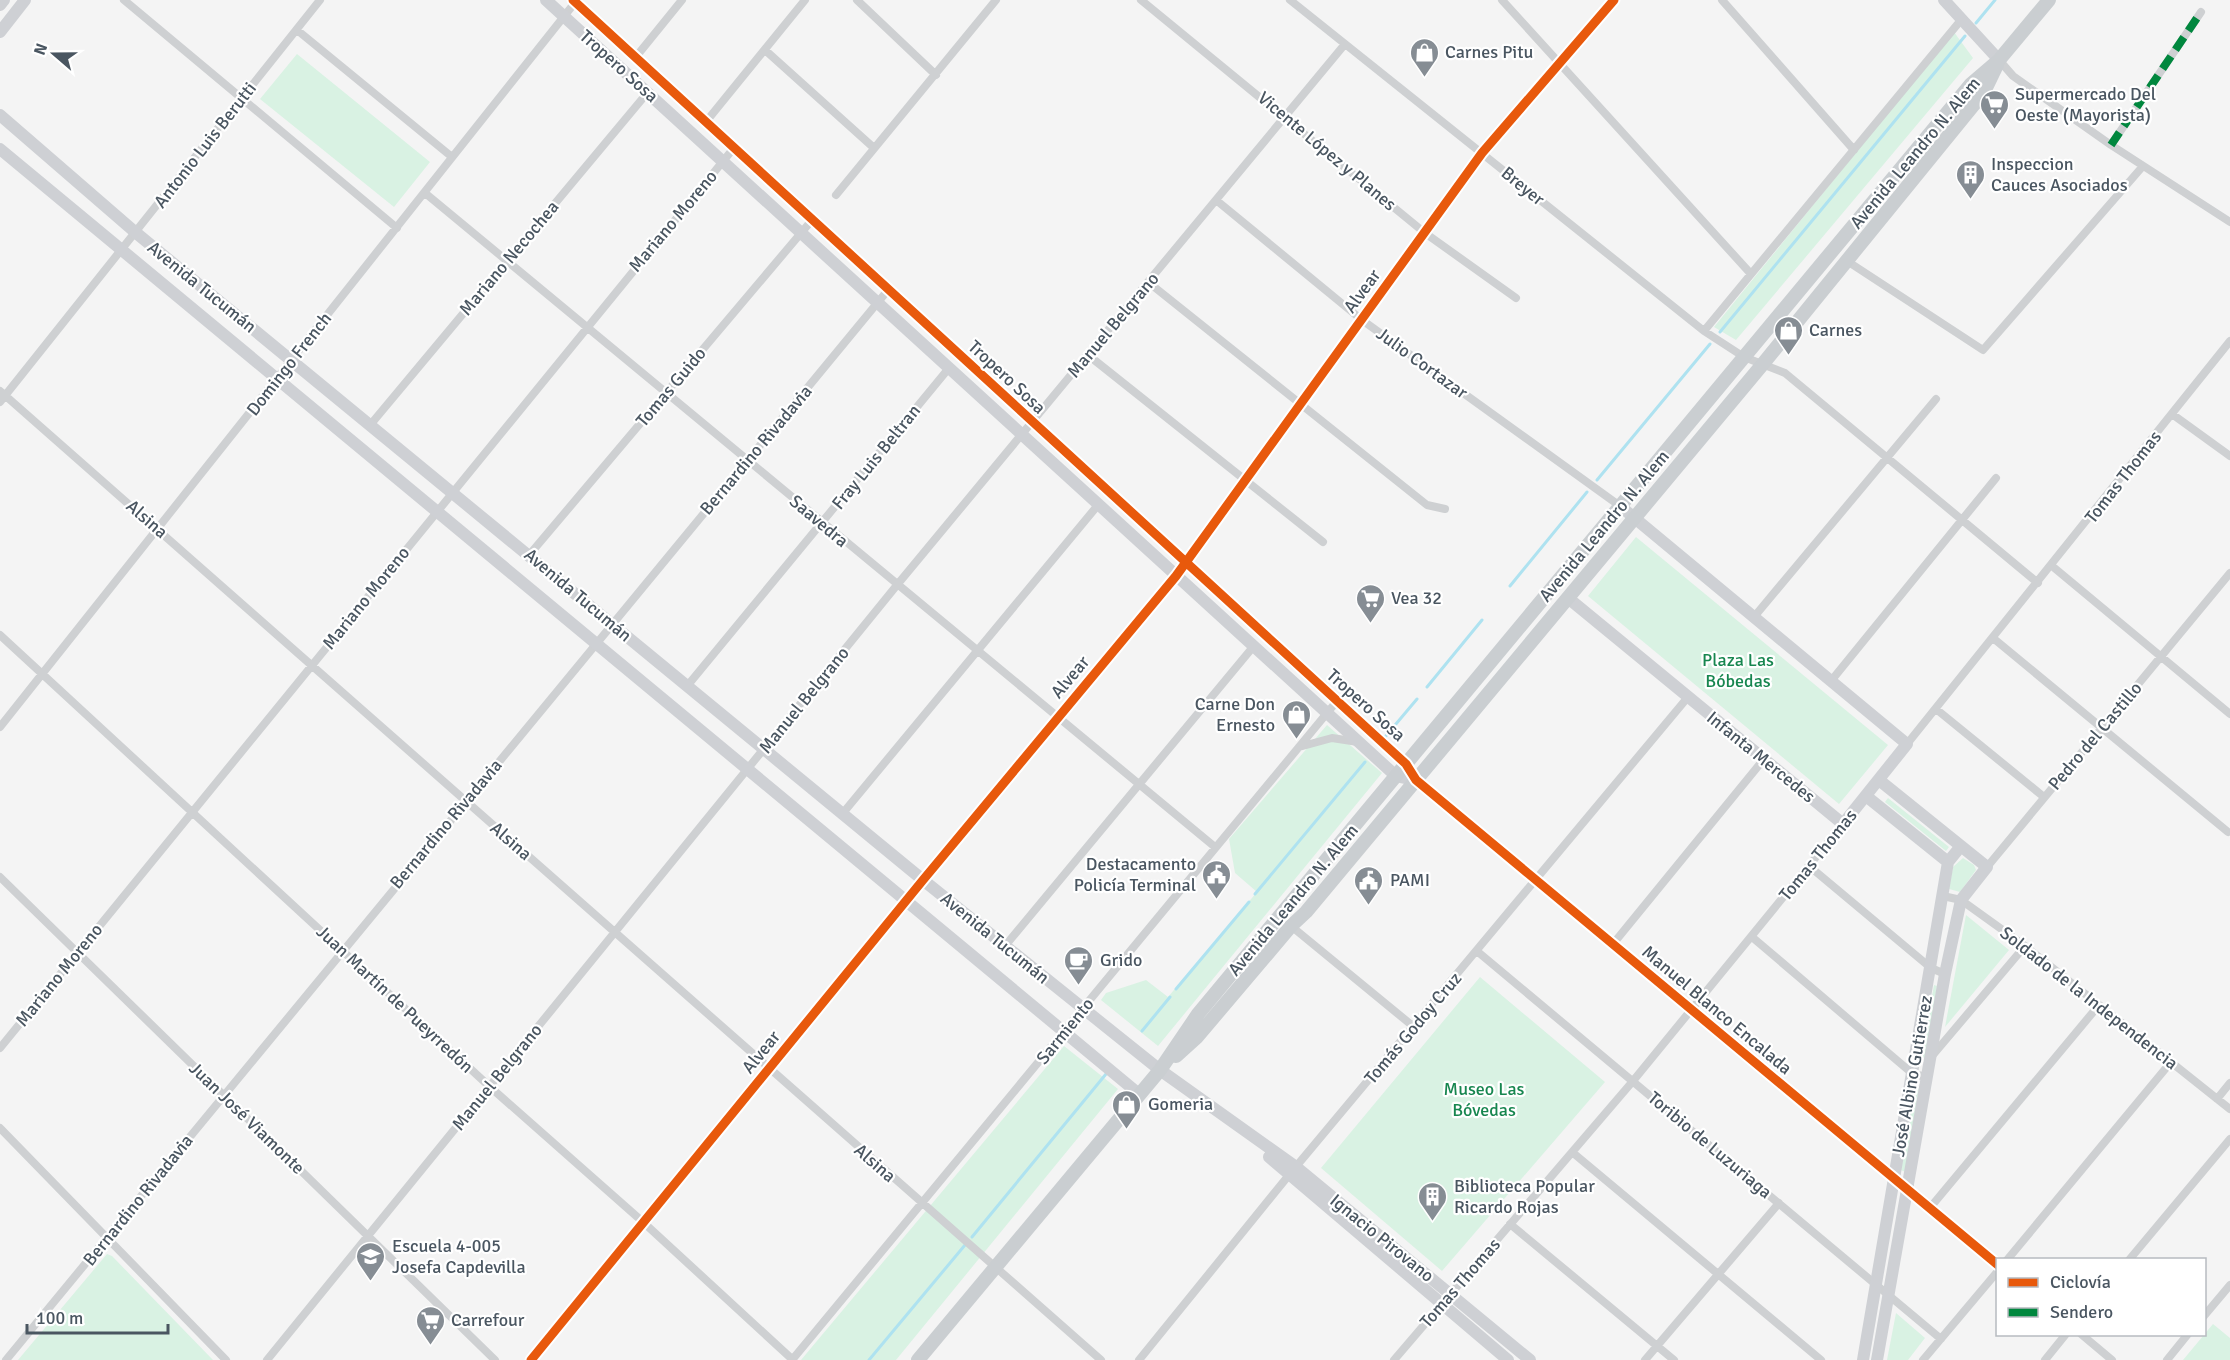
<svg xmlns="http://www.w3.org/2000/svg" width="2230" height="1360" font-family="Signika,sans-serif">
<style>
.green{fill:#d9f2e3}
.lines{fill:none;stroke-linecap:round;stroke-linejoin:round}
.stream{stroke:#aee2f0;stroke-width:3}
.street{stroke:#ced0d2;stroke-width:8}
.secondary{stroke:#ced0d4;stroke-width:12}
.primary{stroke:#caced1;stroke-width:14}
.quiet{stroke:#00873e;stroke-width:8;stroke-dasharray:15 8;stroke-linecap:butt}
.cycleway-casing{stroke:#fff;stroke-width:13}
.cycleway{stroke:#e8590c;stroke-width:9}
.labels{text-anchor:middle;stroke-width:4.5;stroke-linejoin:round;paint-order:stroke}
.poi-label{font-size:18px;fill:#4a5661;stroke:#fff;text-anchor:start}
.street-label{font-size:18px;fill:#4a5661;stroke:#fff}
.park-label{font-size:18px;fill:#17864f;stroke:#fff}
</style>
<rect width="100%" height="100%" fill="#f4f4f4"/>
<path class="green" d="M 1954,32 L 1973,58 L 1736,340 L 1714,327 Z
M 297,54 L 430,162 L 394,207 L 260,99 Z
M 1636,537 L 1888,745 L 1839,804 L 1588,596 Z
M 1327,725 L 1382,773 L 1158,1046 L 1101,1000 L 1106,993 L 1146,980 L 1168,997 L 1257,892 L 1235,873 L 1229,839 Z
M 1888,798 L 1949,847 L 1946,851 L 1885,802 Z
M 1963,858 L 1974,865 L 1976,870 L 1960,892 L 1949,889 L 1953,867 Z
M 1966,915 L 2009,950 L 1945,1027 Z
M 1480,977 L 1605,1082 L 1442,1271 L 1321,1168 Z
M 1934,985 L 1937,986 L 1925,1058 L 1921,1057 Z
M 1064,1046 L 1118,1089 L 896,1360 L 801,1360 Z
M 1915,1087 L 1919,1088 L 1905,1172 L 1901,1170 Z
M 107,1254 L 112,1256 L 213,1360 L 18,1360 Z
M 1896,1313 L 1925,1338 L 1908,1360 L 1887,1360 Z
M 2213,1324 L 2230,1338 L 2230,1360 L 2183,1360 Z"/>
<g class="lines">
<path class="stream" d="M 1976,23 L 1995,0
M 1720,332 L 1965,36
M 1597,480 L 1710,344
M 1510,586 L 1587,492
M 1427,687 L 1482,620
M 1385,737 L 1417,699
M 1255,894 L 1365,762
M 1176,989 L 1249,902
M 1142,1031 L 1170,997
M 972,1237 L 1106,1074
M 869,1360 L 965,1245"/>
<path class="street" d="M 124,0 L 397,228
M 857,0 L 936,75
M 1141,0 L 1425,233 L 1516,298
M 1290,0 L 1704,331 L 1744,357 L 1785,373 L 2038,583
M 1502,0 L 1751,274
M 1722,0 L 1854,150
M 297,30 L 452,157
M 765,50 L 874,148
M 635,58 L 682,0
M 1999,60 L 2013,76 L 2111,145 L 2230,222
M 705,123 L 805,0
M 2111,145 L 2201,12
M 425,193 L 1215,847
M 836,195 L 996,0
M 1216,200 L 1362,320 L 1620,506
M 1847,261 L 1983,350 L 2143,166
M 1148,282 L 1427,505 L 1445,509
M 1704,331 L 1961,20
M 1088,355 L 1323,542
M 0,391 L 1101,1360
M 0,402 L 320,0
M 2172,414 L 2230,456
M 371,424 L 648,92
M 530,554 L 812,220
M 2052,566 L 2230,714
M 1754,617 L 1936,399
M 0,635 L 489,1086 L 643,1222 L 793,1360
M 1993,638 L 2228,832
M 1831,681 L 1996,478
M 688,685 L 949,368
M 1936,709 L 2044,797
M 0,727 L 577,0
M 1907,744 L 2230,341
M 1299,747 L 1332,738 L 1358,742
M 1416,780 L 1998,1265
M 843,813 L 1098,505
M 1809,866 L 1931,968 L 1945,974
M 1987,867 L 2230,573
M 0,877 L 495,1360
M 1943,896 L 1961,900 L 2025,946 L 2230,1109
M 1291,926 L 1414,1027
M 1752,937 L 1913,1074 L 1927,1077
M 1613,944 L 1764,759
M 1005,946 L 1253,647
M 1478,952 L 1941,1339
M 0,1048 L 733,149
M 1932,1056 L 2025,946
M 2217,1099 L 2230,1083
M 0,1128 L 226,1360
M 1572,1152 L 1821,1360
M 1929,1209 L 2099,1005
M 1510,1224 L 1674,1360
M 2007,1260 L 2171,1062
M 2129,1260 L 2230,1139
M 2204,1316 L 2230,1285
M 2081,1334 L 2112,1360
M 6,1360 L 888,290
M 267,1360 L 897,585 L 1345,44
M 531,1360 L 923,880 L 1176,576 L 1482,153 L 1614,0
M 792,1360 L 1337,701
M 1139,1360 L 1289,1175 L 1688,697
M 1394,1360 L 1633,1081 L 1843,824
M 1645,1360 L 1779,1203
M 1923,1360 L 1998,1271
M 2045,1360 L 2066,1334
M 2167,1360 L 2188,1334"/>
<path class="secondary" d="M 546,0 L 1396,776 L 1416,780
M 573,0 L 1406,764 L 1416,780
M 1944,0 L 1999,60
M 0,5 L 4,0
M 0,32 L 25,0
M 0,115 L 135,232 L 923,880 L 1160,1070 L 1296,1167 L 1530,1360
M 0,149 L 1139,1094
M 1568,598 L 1843,824 L 1907,744 L 1620,506
M 1866,796 L 1948,862
M 1269,1157 L 1508,1360
M 1863,1360 L 1948,862 L 1961,846
M 1877,1360 L 1945,974 L 1961,900 L 1987,867 L 1879,780"/>
<path class="primary" d="M 1176,1056 L 1197,1037 L 1291,926 L 1306,912 L 1762,365 L 1984,92 L 1997,65
M 918,1360 L 1160,1070 L 1198,1014 L 1971,84 L 1999,60 L 2049,0"/>
<path class="quiet" d="M 2111,145 L 2201,12"/>
<defs>
<path id="cycleway" d="M 573,0 L 1406,764 L 1416,780 L 1998,1265
M 531,1360 L 923,880 L 1176,576 L 1482,153 L 1614,0"/>
</defs>
<use href="#cycleway" class="cycleway-casing"/>
<use href="#cycleway" class="cycleway"/>
</g>
<defs>
<symbol id="shop-pin" viewBox="-11 -11 22 30"><path d="M0 17L-7.5 6A9.5 9.5 0 1 1 7.5 6Z" fill="#868d94" stroke="#fff"/><path d="M-5-2.5h2.3a2.7 3.5 0 0 1 5.4 0H5L5.5 6h-11ZM-1.5-2.5h3a1.5 2.3 0 0 0-3 0Z" fill="#fff"/></symbol>
<symbol id="supermarket-pin" viewBox="-11 -11 22 30"><path d="M0 17L-7.5 6A9.5 9.5 0 1 1 7.5 6Z" fill="#868d94" stroke="#fff"/><path d="M-6-5.5h2.5l.6 2H6L4.5 2H-2.5L-4.4-4H-6ZM-1.5 3.2a1.3 1.3 0 1 0 .1 0ZM3 3.2a1.3 1.3 0 1 0 .1 0Z" fill="#fff"/></symbol>
<symbol id="building-pin" viewBox="-11 -11 22 30"><path d="M0 17L-7.5 6A9.5 9.5 0 1 1 7.5 6Z" fill="#868d94" stroke="#fff"/><path d="M-4-6H4V6H1V3H-1V6H-4ZM-2.5-4.3h1.7v1.8h-1.7ZM.8-4.3h1.7v1.8H.8ZM-2.5-1h1.7V.8h-1.7ZM.8-1h1.7V.8H.8Z" fill="#fff"/></symbol>
<symbol id="civic-pin" viewBox="-11 -11 22 30"><path d="M0 17L-7.5 6A9.5 9.5 0 1 1 7.5 6Z" fill="#868d94" stroke="#fff"/><path d="M-.6-6.5H3V-4.5H.6V-3L4-1V1h2V6H-6V1h2V-1L-.6-3ZM-1.2 2.5V6h2.4V2.5Z" fill="#fff"/></symbol>
<symbol id="cafe-pin" viewBox="-11 -11 22 30"><path d="M0 17L-7.5 6A9.5 9.5 0 1 1 7.5 6Z" fill="#868d94" stroke="#fff"/><path d="M-5.5-4.5H6V0H3Q3 3.5 0 3.5H-2.5Q-5.5 3.5-5.5 0ZM3-3.2v2h1.7v-2ZM-6 4.5H4V6H-6Z" fill="#fff"/></symbol>
<symbol id="school-pin" viewBox="-11 -11 22 30"><path d="M0 17L-7.5 6A9.5 9.5 0 1 1 7.5 6Z" fill="#868d94" stroke="#fff"/><path d="M0-5L7-2L0 1L-7-2ZM-4 1L0 2.5L4 1V4Q0 6-4 4Z" fill="#fff"/></symbol>
</defs>
<g fill-rule="evenodd">
<use href="#shop-pin" x="1408" y="36" width="33" height="45"/>
<use href="#supermarket-pin" x="1978" y="88" width="33" height="45"/>
<use href="#building-pin" x="1954" y="158" width="33" height="45"/>
<use href="#shop-pin" x="1772" y="314" width="33" height="45"/>
<use href="#supermarket-pin" x="1354" y="582" width="33" height="45"/>
<use href="#shop-pin" x="1280" y="698" width="33" height="45"/>
<use href="#civic-pin" x="1200" y="858" width="33" height="45"/>
<use href="#civic-pin" x="1352" y="864" width="33" height="45"/>
<use href="#cafe-pin" x="1062" y="944" width="33" height="45"/>
<use href="#shop-pin" x="1110" y="1088" width="33" height="45"/>
<use href="#building-pin" x="1416" y="1180" width="33" height="45"/>
<use href="#school-pin" x="354" y="1240" width="33" height="45"/>
<use href="#supermarket-pin" x="414" y="1304" width="33" height="45"/>
</g>
<g class="labels">
<g class="poi-label">
<text x="1445" y="58">Carnes Pitu</text>
<text x="2015" y="100">Supermercado Del<tspan x="2015" dy="21">Oeste (Mayorista)</tspan></text>
<text x="1991" y="170">Inspeccion<tspan x="1991" dy="21">Cauces Asociados</tspan></text>
<text x="1809" y="336">Carnes</text>
<text x="1391" y="604">Vea 32</text>
<text x="1275" y="710" text-anchor="end">Carne Don<tspan x="1275" dy="21">Ernesto</tspan></text>
<text x="1196" y="870" text-anchor="end">Destacamento<tspan x="1196" dy="21">Policía Terminal</tspan></text>
<text x="1390" y="886">PAMI</text>
<text x="1100" y="966">Grido</text>
<text x="1148" y="1110">Gomeria</text>
<text x="1454" y="1192">Biblioteca Popular<tspan x="1454" dy="21">Ricardo Rojas</tspan></text>
<text x="392" y="1252">Escuela 4-005<tspan x="392" dy="21">Josefa Capdevilla</tspan></text>
<text x="451" y="1326">Carrefour</text>
</g>
<g class="street-label">
<text transform="translate(619 66) rotate(42)" y="6">Tropero Sosa</text>
<text transform="translate(205 145) rotate(-52)" y="6">Antonio Luis Berutti</text>
<text transform="translate(1327 151) rotate(40)" y="6">Vicente López y Planes</text>
<text transform="translate(1915 153) rotate(-50)" y="6">Avenida Leandro N. Alem</text>
<text transform="translate(1523 186) rotate(39)" y="6">Breyer</text>
<text transform="translate(673 221) rotate(-50)" y="6">Mariano Moreno</text>
<text transform="translate(509 258) rotate(-50)" y="6">Mariano Necochea</text>
<text transform="translate(202 287) rotate(39)" y="6">Avenida Tucumán</text>
<text transform="translate(1362 291) rotate(-54)" y="6">Alvear</text>
<text transform="translate(1113 325) rotate(-50)" y="6">Manuel Belgrano</text>
<text transform="translate(1422 363) rotate(36)" y="6">Julio Cortazar</text>
<text transform="translate(289 364) rotate(-52)" y="6">Domingo French</text>
<text transform="translate(1007 377) rotate(43)" y="6">Tropero Sosa</text>
<text transform="translate(671 387) rotate(-50)" y="6">Tomas Guido</text>
<text transform="translate(756 450) rotate(-50)" y="6">Bernardino Rivadavia</text>
<text transform="translate(876 457) rotate(-51)" y="6">Fray Luis Beltran</text>
<text transform="translate(2123 477) rotate(-52)" y="6">Tomas Thomas</text>
<text transform="translate(147 519) rotate(41)" y="6">Alsina</text>
<text transform="translate(819 521) rotate(40)" y="6">Saavedra</text>
<text transform="translate(1604 526) rotate(-50)" y="6">Avenida Leandro N. Alem</text>
<text transform="translate(578 595) rotate(40)" y="6">Avenida Tucumán</text>
<text transform="translate(366 598) rotate(-51)" y="6">Mariano Moreno</text>
<text transform="translate(1070 677) rotate(-50)" y="6">Alvear</text>
<text transform="translate(804 700) rotate(-51)" y="6">Manuel Belgrano</text>
<text transform="translate(1366 705) rotate(42)" y="6">Tropero Sosa</text>
<text transform="translate(2095 736) rotate(-50)" y="6">Pedro del Castillo</text>
<text transform="translate(1761 757) rotate(39)" y="6">Infanta Mercedes</text>
<text transform="translate(446 824) rotate(-50)" y="6">Bernardino Rivadavia</text>
<text transform="translate(511 841) rotate(41)" y="6">Alsina</text>
<text transform="translate(1818 855) rotate(-51)" y="6">Tomas Thomas</text>
<text transform="translate(1293 900) rotate(-50)" y="6">Avenida Leandro N. Alem</text>
<text transform="translate(995 938) rotate(39)" y="6">Avenida Tucumán</text>
<text transform="translate(59 975) rotate(-51)" y="6">Mariano Moreno</text>
<text transform="translate(2089 998) rotate(38)" y="6">Soldado de la Independencia</text>
<text transform="translate(395 999) rotate(43)" y="6">Juan Martín de Pueyrredón</text>
<text transform="translate(1717 1010) rotate(40)" y="6">Manuel Blanco Encalada</text>
<text transform="translate(1413 1028) rotate(-50)" y="6">Tomás Godoy Cruz</text>
<text transform="translate(1065 1031) rotate(-51)" y="6">Sarmiento</text>
<text transform="translate(761 1052) rotate(-51)" y="6">Alvear</text>
<text transform="translate(1912 1076) rotate(-80)" y="6">José Albino Gutierrez</text>
<text transform="translate(497 1077) rotate(-51)" y="6">Manuel Belgrano</text>
<text transform="translate(247 1118) rotate(44)" y="6">Juan José Viamonte</text>
<text transform="translate(1710 1145) rotate(40)" y="6">Toribio de Luzuriaga</text>
<text transform="translate(875 1163) rotate(41)" y="6">Alsina</text>
<text transform="translate(138 1200) rotate(-51)" y="6">Bernardino Rivadavia</text>
<text transform="translate(1382 1238) rotate(39)" y="6">Ignacio Pirovano</text>
<text transform="translate(1460 1283) rotate(-49)" y="6">Tomas Thomas</text>
</g>
<g class="park-label">
<text x="1738" y="666">Plaza Las<tspan x="1738" dy="21">Bóbedas</tspan></text>
<text x="1484" y="1095">Museo Las<tspan x="1484" dy="21">Bóvedas</tspan></text>
</g>
</g>
<rect x="1996" y="1258" width="210" height="78" fill="#ffffff" stroke="#b7bbc0" stroke-width="1.5"/>
<rect x="2008" y="1278" width="30" height="9" fill="#e8590c" stroke="#b7bbc0" stroke-width="1.5"/>
<text x="2050" y="1288" font-size="18" fill="#4a5661">Ciclovía</text>
<rect x="2008" y="1308" width="30" height="9" fill="#00873e" stroke="#b7bbc0" stroke-width="1.5"/>
<text x="2050" y="1318" font-size="18" fill="#4a5661">Sendero</text>
<g transform="translate(54 54) rotate(290)" stroke="#ffffff" stroke-width="4.5" paint-order="stroke">
<path d="M0-4.5L10 22L0 15L-10 22Z" fill="#4a5661"/>
<text y="-9" font-size="16" font-weight="bold" text-anchor="middle" fill="#4a5661">N</text>
</g>
<path d="M27 1324v9h141v-9" fill="none" stroke="#4a5661" stroke-width="3"/>
<text x="36" y="1324" font-size="18" fill="#4a5661" stroke="#ffffff" stroke-width="4.5" paint-order="stroke">100 m</text>
</svg>
